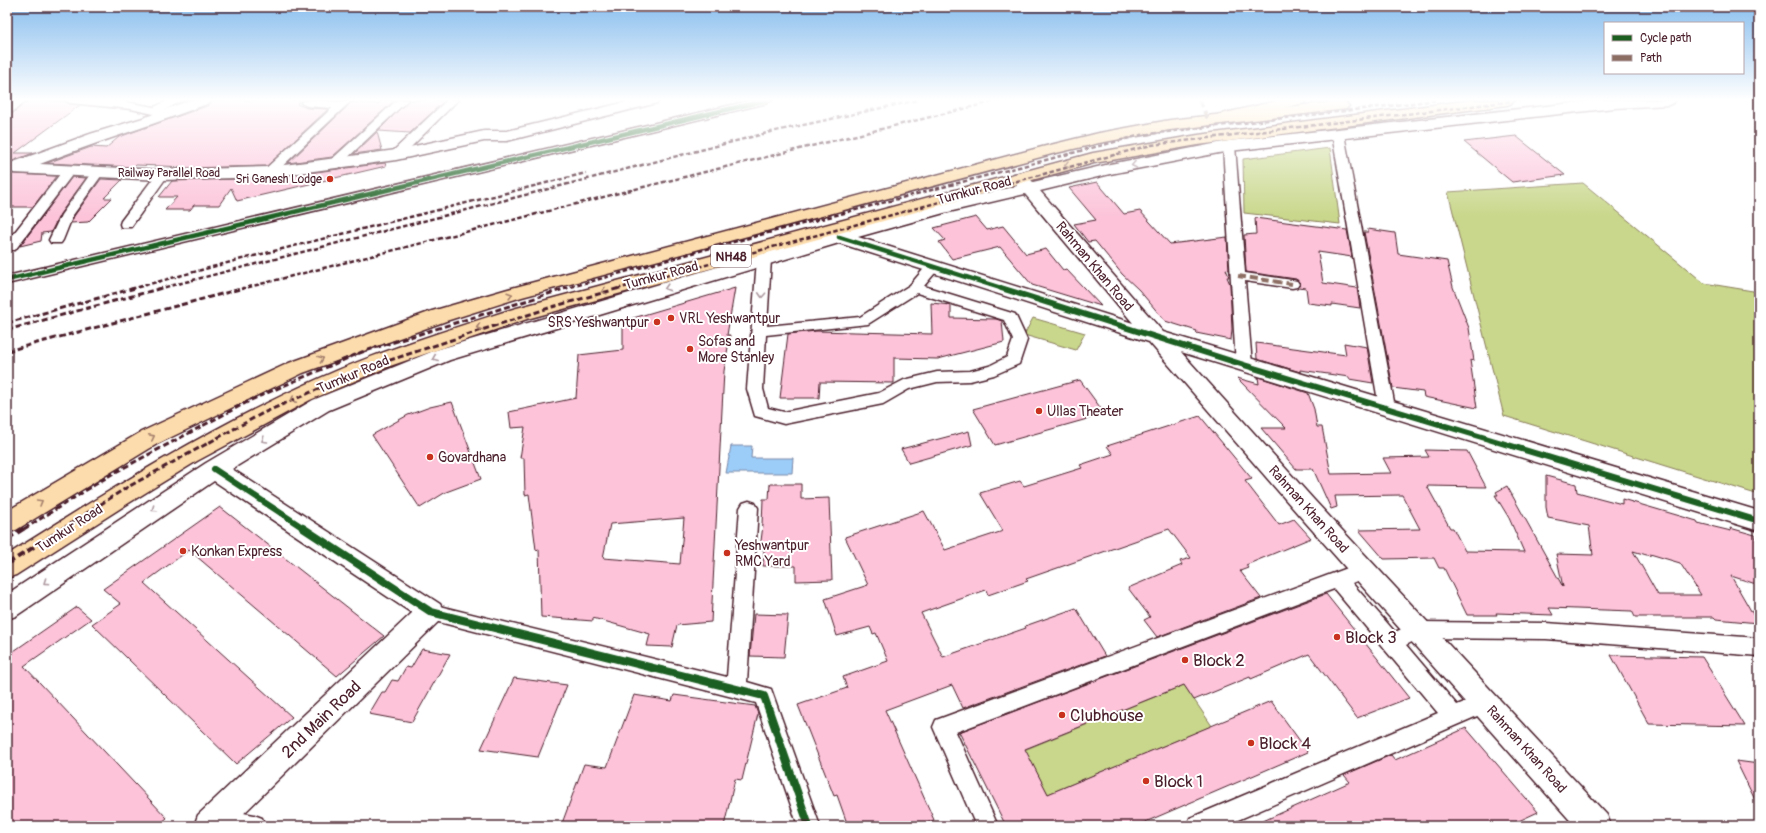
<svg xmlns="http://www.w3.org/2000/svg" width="1766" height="833" font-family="Pangolin,sans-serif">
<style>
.green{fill:#c8d78b;stroke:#897b5b}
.water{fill:#9ccdf8;stroke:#7b87a6}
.building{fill:#fcc3d9;stroke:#4a1f2b;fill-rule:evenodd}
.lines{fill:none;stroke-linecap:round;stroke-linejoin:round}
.street-casing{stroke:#4a1f2b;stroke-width:3}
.secondary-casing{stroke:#4a1f2b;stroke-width:3}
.primary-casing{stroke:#4a1f2b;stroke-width:3}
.highway-casing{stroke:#4a1f2b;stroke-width:3}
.street{fill:#fff;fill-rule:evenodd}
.secondary{fill:#fff;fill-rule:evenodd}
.primary{fill:#fcdcac;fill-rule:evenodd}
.highway{fill:#fcdcac;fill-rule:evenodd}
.rail-far2{stroke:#4a1f2b;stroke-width:2.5;stroke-dasharray:4.5 2.5;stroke-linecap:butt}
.rail-far1{stroke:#4a1f2b;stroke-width:3;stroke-dasharray:6 3;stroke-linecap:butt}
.rail{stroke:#4a1f2b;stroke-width:4;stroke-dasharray:8 4;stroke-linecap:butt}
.quiet{stroke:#8d6e63;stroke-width:4;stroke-dasharray:8 4;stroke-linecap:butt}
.cycleway-far2-casing{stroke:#fff;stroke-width:6}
.cycleway-far1-casing{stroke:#fff;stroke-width:8}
.cycleway-casing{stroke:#fff;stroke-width:10}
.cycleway-far2{stroke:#1b5e20;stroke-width:4.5}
.cycleway-far1{stroke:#1b5e20;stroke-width:6}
.cycleway{stroke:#1b5e20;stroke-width:8}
.oneway{stroke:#a37e6c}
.oneway2{stroke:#ae9aa0}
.poi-dot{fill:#c8321e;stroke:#fff;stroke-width:1.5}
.labels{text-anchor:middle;stroke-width:4;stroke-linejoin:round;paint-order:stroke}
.far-street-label{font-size:12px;fill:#4a1f2b;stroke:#fff}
.far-poi-label{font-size:12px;fill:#4a1f2b;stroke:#fff;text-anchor:end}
.shield{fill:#fff;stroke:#80626b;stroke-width:1}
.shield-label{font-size:13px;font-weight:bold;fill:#4a1f2b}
.street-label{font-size:14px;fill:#4a1f2b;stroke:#fff}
.poi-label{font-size:14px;fill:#4a1f2b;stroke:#fff;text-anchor:start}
.near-poi-label{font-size:17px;fill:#4a1f2b;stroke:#fff;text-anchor:start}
.near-street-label{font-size:17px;fill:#4a1f2b;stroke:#fff}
</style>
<rect width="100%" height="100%" fill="#fff"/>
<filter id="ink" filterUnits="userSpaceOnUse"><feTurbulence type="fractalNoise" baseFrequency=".025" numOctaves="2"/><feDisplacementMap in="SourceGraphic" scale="8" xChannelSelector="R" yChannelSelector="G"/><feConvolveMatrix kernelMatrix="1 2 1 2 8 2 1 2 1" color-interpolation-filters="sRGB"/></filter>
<g filter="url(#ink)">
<path class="green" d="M 1330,148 L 1340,224 L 1244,213 L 1243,159 Z
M 1583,183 L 1704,283 L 1759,292 L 1759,495 L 1504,416 L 1448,192 Z
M 1033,318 L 1085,333 L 1076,350 L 1024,335 Z
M 1184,685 L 1212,726 L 1048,794 L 1024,750 Z"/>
<path class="water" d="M 731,446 L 752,446 L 751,458 L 793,458 L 792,473 L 726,473 Z"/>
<path class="building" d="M 28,100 L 64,101 L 70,104 L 80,105 L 15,153 L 33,153 L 7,163 L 7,115 L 12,114 Z
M 213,100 L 301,100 L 297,104 L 307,108 L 328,109 L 267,166 L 184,168 L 185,167 L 136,165 L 134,167 L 47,163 L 91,147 L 106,148 L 119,137 L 207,106 Z
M 382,100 L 395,100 L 332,157 L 288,163 L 352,102 L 378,104 Z
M 409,100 L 445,100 L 410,133 L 378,131 Z
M 377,132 L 382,150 L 354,154 Z
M 1516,136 L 1565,175 L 1512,182 L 1464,142 Z
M 385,163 L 386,166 L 237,201 L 231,188 L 219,205 L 194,205 L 190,210 L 165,210 L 177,197 L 159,197 L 172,181 L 269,178 Z
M 7,172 L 14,174 L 56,176 L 33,207 L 7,207 Z
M 72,177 L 86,178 L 60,214 L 51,232 L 42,233 L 41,241 L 20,246 Z
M 101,179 L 122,180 L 104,198 L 112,198 L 88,222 L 71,223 L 74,216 Z
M 1097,182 L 1124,214 L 1140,211 L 1170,244 L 1227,237 L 1229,270 L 1226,269 L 1229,277 L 1227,277 L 1230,284 L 1232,329 L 1231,340 L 1196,333 L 1197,331 L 1165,321 L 1139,290 L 1122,274 L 1095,241 L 1088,242 L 1074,224 L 1096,220 L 1069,188 Z
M 976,217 L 987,230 L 1003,226 L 1026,254 L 1046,249 L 1063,270 L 1066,269 L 1101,306 L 1032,285 L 1000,247 L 952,259 L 939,242 L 945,240 L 934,228 Z
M 1255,218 L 1347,230 L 1352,257 L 1318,252 L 1323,283 L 1357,288 L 1360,308 L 1332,304 L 1332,306 L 1308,303 L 1306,288 L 1299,287 L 1300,283 L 1296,279 L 1246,272 L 1244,235 L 1256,234 Z
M 1368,229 L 1395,233 L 1398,254 L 1447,261 L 1453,287 L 1469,328 L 1474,361 L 1470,360 L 1477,408 L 1424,397 L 1423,392 L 1393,388 L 1364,232 L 1368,232 Z
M 735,288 L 727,335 L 730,335 L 724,371 L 711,622 L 677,625 L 672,647 L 647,646 L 650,634 L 593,618 L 593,621 L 541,617 L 539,549 L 536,550 L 529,494 L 525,495 L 524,458 L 520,458 L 525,427 L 511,428 L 509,412 L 576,398 L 579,355 L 623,350 L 623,321 ZM 684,518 L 680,564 L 603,558 L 610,524 Z
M 931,303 L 951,305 L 951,318 L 996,319 L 1002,321 L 1004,342 L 938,359 L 894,358 L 894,383 L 820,382 L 819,398 L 780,398 L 788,334 L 816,331 L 932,334 Z
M 1256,343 L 1346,355 L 1344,343 L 1367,347 L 1373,383 L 1349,379 L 1349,377 L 1300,370 L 1300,372 L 1257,359 Z
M 1258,377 L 1308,393 L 1314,409 L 1317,427 L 1322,427 L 1331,474 L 1391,473 L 1383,458 L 1429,457 L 1425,450 L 1467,451 L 1486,487 L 1427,486 L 1450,528 L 1453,528 L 1465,551 L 1524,552 L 1509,518 L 1495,495 L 1498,495 L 1496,492 L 1507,486 L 1563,587 L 1556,554 L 1593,555 L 1589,526 L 1548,518 L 1546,507 L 1546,476 L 1576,484 L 1577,492 L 1622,504 L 1622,499 L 1697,521 L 1698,523 L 1731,531 L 1730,528 L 1755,535 L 1759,554 L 1759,585 L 1731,576 L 1758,623 L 1716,619 L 1714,617 L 1635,617 L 1632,611 L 1549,608 L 1553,615 L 1496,613 L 1497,615 L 1467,615 L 1444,568 L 1439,568 L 1434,558 L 1384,559 L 1359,530 L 1420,529 L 1402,495 L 1335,496 L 1337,507 L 1331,509 L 1313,469 L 1296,469 L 1261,428 L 1286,428 L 1237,378 L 1259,384 ZM 1633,551 L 1650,556 L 1650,554 L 1680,563 L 1701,595 L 1658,595 Z
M 1080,380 L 1105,414 L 995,445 L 973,409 Z
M 452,402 L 481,479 L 446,492 L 420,508 L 372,435 L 408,415 L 430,407 Z
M 1200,416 L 1252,479 L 1245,481 L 1279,525 L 1294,519 L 1311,538 L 1246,565 L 1248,568 L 1240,571 L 1261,598 L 1157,637 L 1144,620 L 1150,617 L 1128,588 L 1182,565 L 1180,561 L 1191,558 L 1169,529 L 1026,579 L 1028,581 L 988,595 L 986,590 L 921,613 L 943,657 L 1026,628 L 1025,626 L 1076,608 L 1105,656 L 963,708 L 952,685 L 885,710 L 934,820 L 920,826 L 848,826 L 837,795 L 834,796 L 798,705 L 847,688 L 843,677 L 888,661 L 876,633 L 873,634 L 870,627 L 837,636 L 825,599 L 868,585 L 845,537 L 924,511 L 945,550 L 1003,531 L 980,493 L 1020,481 L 1024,486 L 1082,468 L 1080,465 L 1113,454 L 1107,446 Z
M 969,431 L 972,445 L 909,463 L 901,449 Z
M 770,484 L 801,484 L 801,499 L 829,498 L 832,580 L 796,581 L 796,566 L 763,566 L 764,549 L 760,549 L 763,525 L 762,525 L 763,499 L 769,499 Z
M 220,507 L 384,636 L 337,676 L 189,550 L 144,583 L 292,717 L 236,764 L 92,624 L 121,604 L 103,589 Z
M 1326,594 L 1409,698 L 1357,718 L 1309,654 L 1251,679 L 1250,677 L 1194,700 L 1184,685 L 1025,749 L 1048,794 L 1271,701 L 1308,752 L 1136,826 L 1006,826 L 959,732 Z
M 77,607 L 91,619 L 24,666 L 167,818 L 157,826 L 7,826 L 7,648 L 11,653 Z
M 754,614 L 788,615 L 784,657 L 750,656 Z
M 422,649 L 450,654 L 412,722 L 369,714 L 382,692 L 385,692 L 392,680 L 398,681 L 406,667 L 411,668 Z
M 1611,655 L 1702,657 L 1745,726 L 1649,724 Z
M 514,678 L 567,685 L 538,757 L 481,749 Z
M 634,695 L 672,701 L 674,695 L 755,706 L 758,714 L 742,780 L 735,779 L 724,826 L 561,826 L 584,764 L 607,767 Z
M 1466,728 L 1538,812 L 1508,826 L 1252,826 L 1350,782 L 1344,775 L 1391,755 L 1395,760 Z
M 1736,761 L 1759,764 L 1759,808 Z"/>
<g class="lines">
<defs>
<path id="street" d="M 15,100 L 27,100 L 11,113 L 7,114 L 7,106 Z
M 65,100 L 115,100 L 154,107 L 169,100 L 183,100 L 165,110 L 173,114 L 167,117 L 131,109 L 70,103 Z
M 312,100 L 339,102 L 352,100 L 273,175 L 265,175 L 263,172 L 265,169 L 332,108 L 307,106 L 301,103 L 303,101 Z
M 397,100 L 408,100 L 339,166 L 331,166 L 329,163 L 331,160 Z
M 447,100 L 458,100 L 400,158 L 392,158 L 390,155 L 392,152 Z
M 753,100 L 772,100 L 767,103 L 7,284 L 7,276 Z
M 1338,131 L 1344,134 L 1395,407 L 1393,411 L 1387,413 L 1381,411 L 1379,407 L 1332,134 Z
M 1229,142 L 1235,146 L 1245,273 L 1292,280 L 1297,281 L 1299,284 L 1297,287 L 1292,288 L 1245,281 L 1252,365 L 1249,369 L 1244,370 L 1239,369 L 1236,365 L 1223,146 Z
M 68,168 L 74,172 L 72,175 L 15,250 L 7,250 L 7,242 L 64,169 Z
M 98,168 L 104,172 L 73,215 L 63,240 L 61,243 L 51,243 L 49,240 L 61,215 L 94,169 Z
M 162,171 L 168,175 L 131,227 L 121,227 L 120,224 L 121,221 L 158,172 Z
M 764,255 L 769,256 L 771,259 L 767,326 L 860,317 L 910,285 L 928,264 L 938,264 L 940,267 L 924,286 L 1015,314 L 1027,340 L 1019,364 L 994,375 L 970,381 L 937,382 L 909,389 L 883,404 L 784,424 L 755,416 L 747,389 L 757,259 L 759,256 ZM 917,293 L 1004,320 L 1013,340 L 1007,357 L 989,366 L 970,371 L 937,372 L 904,380 L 879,393 L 784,412 L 768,408 L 763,389 L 766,335 L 868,324 Z
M 749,501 L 755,503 L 758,508 L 747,682 L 771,689 L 820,826 L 798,826 L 756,703 L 431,620 L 424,618 L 421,612 L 424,606 L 431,604 L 727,677 L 740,508 L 743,503 Z
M 1364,562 L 1371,565 L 1373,570 L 1371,575 L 1352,583 L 1395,632 L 1418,622 L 1546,623 L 1759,638 L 1759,656 L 1546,639 L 1420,638 L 1406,645 L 1457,705 L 1484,694 L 1491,696 L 1494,703 L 1491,710 L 1224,826 L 1187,826 L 1190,818 L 1438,713 L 1334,589 L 956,732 L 998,826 L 976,826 L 933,727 L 936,720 Z
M 217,808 L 254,815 L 262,818 L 265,826 L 209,826 L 206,819 L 209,811 Z"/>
<path id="secondary" d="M 190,100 L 212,100 L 209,103 C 153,125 96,142 40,164 L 162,170 L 269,167 L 396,150 L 484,131 L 507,131 L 634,100 L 660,100 L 657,103 L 507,141 L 484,141 L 396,160 L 269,177 L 162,180 L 14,173 L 7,170 L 8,164 L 90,134 L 143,118 Z
M 1600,100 L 1676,100 L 1673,103 L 1668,105 L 1614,108 L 1229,151 L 1110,174 L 1040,191 L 1163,332 L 1759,511 L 1759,531 L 1181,352 L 1314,500 L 1607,815 L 1611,826 L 1575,826 L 1298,514 L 1149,342 L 839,243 L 450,360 L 329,410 L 232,469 L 440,604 L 444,612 L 440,620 L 231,826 L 194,826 L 198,815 L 412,613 L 214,481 L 16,616 L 7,619 L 7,594 L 206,463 L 313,400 L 436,350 L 833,233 L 934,205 L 1017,186 L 1012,178 L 1014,174 C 1024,172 1027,175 1033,182 L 1110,164 L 1229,141 ZM 1025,194 L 1133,323 L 858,237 L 944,213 Z"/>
<path id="primary" d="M 1280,100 L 1307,100 L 1304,103 L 1222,123 L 1217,121 L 1214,118 L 1217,115 Z"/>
<path id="highway" d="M 1472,100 L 1515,100 L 1512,103 L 1507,105 L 1198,145 L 1094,163 L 527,319 L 390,366 L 310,400 L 197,461 L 124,506 L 16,575 L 7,578 L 7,555 C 108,491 210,427 320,378 C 382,350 448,330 513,309 L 1093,153 L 1198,135 Z
M 1341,101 L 1346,103 L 1349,106 L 1346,109 L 1170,130 L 1099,143 L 1052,154 L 522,297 L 446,321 L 303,373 L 157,444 L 16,530 L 7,533 L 7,511 L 141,432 L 289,363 L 432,311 L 508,289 L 1042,147 L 1099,133 L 1170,120 Z"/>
</defs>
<use href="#street" class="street-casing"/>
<use href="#secondary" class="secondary-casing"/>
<use href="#primary" class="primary-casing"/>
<use href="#highway" class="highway-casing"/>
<use href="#street" class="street"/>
<use href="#secondary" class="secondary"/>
<use href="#primary" class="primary"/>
<use href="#highway" class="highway"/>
<path class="rail-far2" d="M 131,289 L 238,260 L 586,173
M 158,289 L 771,132 L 918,100
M 241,289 L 627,191 L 1000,100
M 564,289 L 707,249 L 1141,135 L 1437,100
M 617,289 L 1151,145 L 1521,100"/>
<path class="rail-far1" d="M 7,323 L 135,288
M 7,330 L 162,288
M 7,351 L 244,288
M 24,529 L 112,474 L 253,399 L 362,352 L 567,288
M 62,529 L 126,488 L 263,413 L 369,367 L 552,307 L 620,288"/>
<path class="rail" d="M 7,539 L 25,528
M 7,564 L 64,528"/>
<path class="quiet" d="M 1199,100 L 1209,121
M 1238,276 L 1292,284"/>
<defs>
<path id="cycleway-far2" d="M 839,237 L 1004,289
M 7,280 L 767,100"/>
<path id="cycleway-far1" d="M 1001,288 L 1244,365 L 1759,521
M 214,469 L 305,529"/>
<path id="cycleway" d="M 303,528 L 431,612 L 764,696 L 809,826"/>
</defs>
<use href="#cycleway-far2" class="cycleway-far2-casing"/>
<use href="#cycleway-far1" class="cycleway-far1-casing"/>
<use href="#cycleway" class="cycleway-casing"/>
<use href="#cycleway-far2" class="cycleway-far2"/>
<use href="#cycleway-far1" class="cycleway-far1"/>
<use href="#cycleway" class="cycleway"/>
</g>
<defs><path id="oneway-chevron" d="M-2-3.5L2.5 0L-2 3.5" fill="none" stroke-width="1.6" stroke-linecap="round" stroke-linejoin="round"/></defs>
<g class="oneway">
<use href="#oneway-chevron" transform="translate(1067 165) rotate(165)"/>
<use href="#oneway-chevron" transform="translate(604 291) rotate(165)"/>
<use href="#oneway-chevron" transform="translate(510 295) rotate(-17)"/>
<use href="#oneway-chevron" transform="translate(479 327) rotate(162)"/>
<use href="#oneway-chevron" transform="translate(321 359) rotate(-21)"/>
<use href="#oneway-chevron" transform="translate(293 400) rotate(153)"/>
<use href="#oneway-chevron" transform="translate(152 437) rotate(-27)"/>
<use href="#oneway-chevron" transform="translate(40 502) rotate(-30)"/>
</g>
<g class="oneway2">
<use href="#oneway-chevron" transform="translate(1134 165) rotate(169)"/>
<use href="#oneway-chevron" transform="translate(667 288) rotate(163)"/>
<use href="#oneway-chevron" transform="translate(762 295) rotate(93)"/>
<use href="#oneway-chevron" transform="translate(435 358) rotate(158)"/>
<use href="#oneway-chevron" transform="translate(264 440) rotate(149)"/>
<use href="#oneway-chevron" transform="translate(154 509) rotate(146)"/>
<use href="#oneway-chevron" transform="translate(46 582) rotate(146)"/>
</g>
</g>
<linearGradient id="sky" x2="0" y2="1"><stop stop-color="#89beee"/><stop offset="0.46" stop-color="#fff"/><stop offset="1" stop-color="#fff" stop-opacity="0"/></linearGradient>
<rect width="1766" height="217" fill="url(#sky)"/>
<g class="poi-dot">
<circle cx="330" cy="179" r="4"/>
<circle cx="671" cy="318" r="4"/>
<circle cx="657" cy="322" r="4"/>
<circle cx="690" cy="349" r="4"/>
<circle cx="1039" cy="411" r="4"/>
<circle cx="430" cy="457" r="4"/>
<circle cx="183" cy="551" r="4"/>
<circle cx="727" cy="553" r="4"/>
<circle cx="1337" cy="637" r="4"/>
<circle cx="1185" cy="660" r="4"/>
<circle cx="1062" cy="715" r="4"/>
<circle cx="1251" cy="743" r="4"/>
<circle cx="1146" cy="781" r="4"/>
</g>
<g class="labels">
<g class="far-street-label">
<text x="169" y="177">Railway Parallel Road</text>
</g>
<g class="far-poi-label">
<text x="322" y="183">Sri Ganesh Lodge</text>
</g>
<rect class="shield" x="711" y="245" width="40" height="22" rx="3"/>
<g class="shield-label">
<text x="731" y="261">NH48</text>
</g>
<g class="street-label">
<text transform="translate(974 190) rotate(-15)" y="5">Tumkur Road</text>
<text transform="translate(1095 266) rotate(50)" y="5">Rahman Khan Road</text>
<text transform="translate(661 275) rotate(-15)" y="5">Tumkur Road</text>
<text transform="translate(353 374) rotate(-23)" y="5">Tumkur Road</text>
<text transform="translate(1309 509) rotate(48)" y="5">Rahman Khan Road</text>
<text transform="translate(69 528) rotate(-33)" y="5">Tumkur Road</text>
<text transform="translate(1527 749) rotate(48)" y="5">Rahman Khan Road</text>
</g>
<g class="poi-label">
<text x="679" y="323">VRL Yeshwantpur</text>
<text x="649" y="327" text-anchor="end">SRS Yeshwantpur</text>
<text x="698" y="346">Sofas and<tspan x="698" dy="16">More Stanley</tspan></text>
<text x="1047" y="416">Ullas Theater</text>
<text x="438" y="462">Govardhana</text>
<text x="735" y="550">Yeshwantpur<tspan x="735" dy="16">RMC Yard</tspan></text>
<text x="191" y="556">Konkan Express</text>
</g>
<g class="near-poi-label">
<text x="1345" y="643">Block 3</text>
<text x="1193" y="666">Block 2</text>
<text x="1070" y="721">Clubhouse</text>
<text x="1259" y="749">Block 4</text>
<text x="1154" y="787">Block 1</text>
</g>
<g class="near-street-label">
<text transform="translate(321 719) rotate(-44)" y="6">2nd Main Road</text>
</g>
</g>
<rect width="1766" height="833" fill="none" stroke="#fff" stroke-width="24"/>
<rect x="12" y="12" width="1742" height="809" fill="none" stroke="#4a1f2b" stroke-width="1.5" filter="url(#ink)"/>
<rect x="1604" y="22" width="140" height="52" fill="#ffffff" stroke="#b7a5aa"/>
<rect x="1612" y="35" width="20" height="6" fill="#1b5e20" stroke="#b7a5aa"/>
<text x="1640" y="42" font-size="12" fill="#4a1f2b">Cycle path</text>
<rect x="1612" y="55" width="20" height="6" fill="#8d6e63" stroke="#b7a5aa"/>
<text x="1640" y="62" font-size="12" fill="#4a1f2b">Path</text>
</svg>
